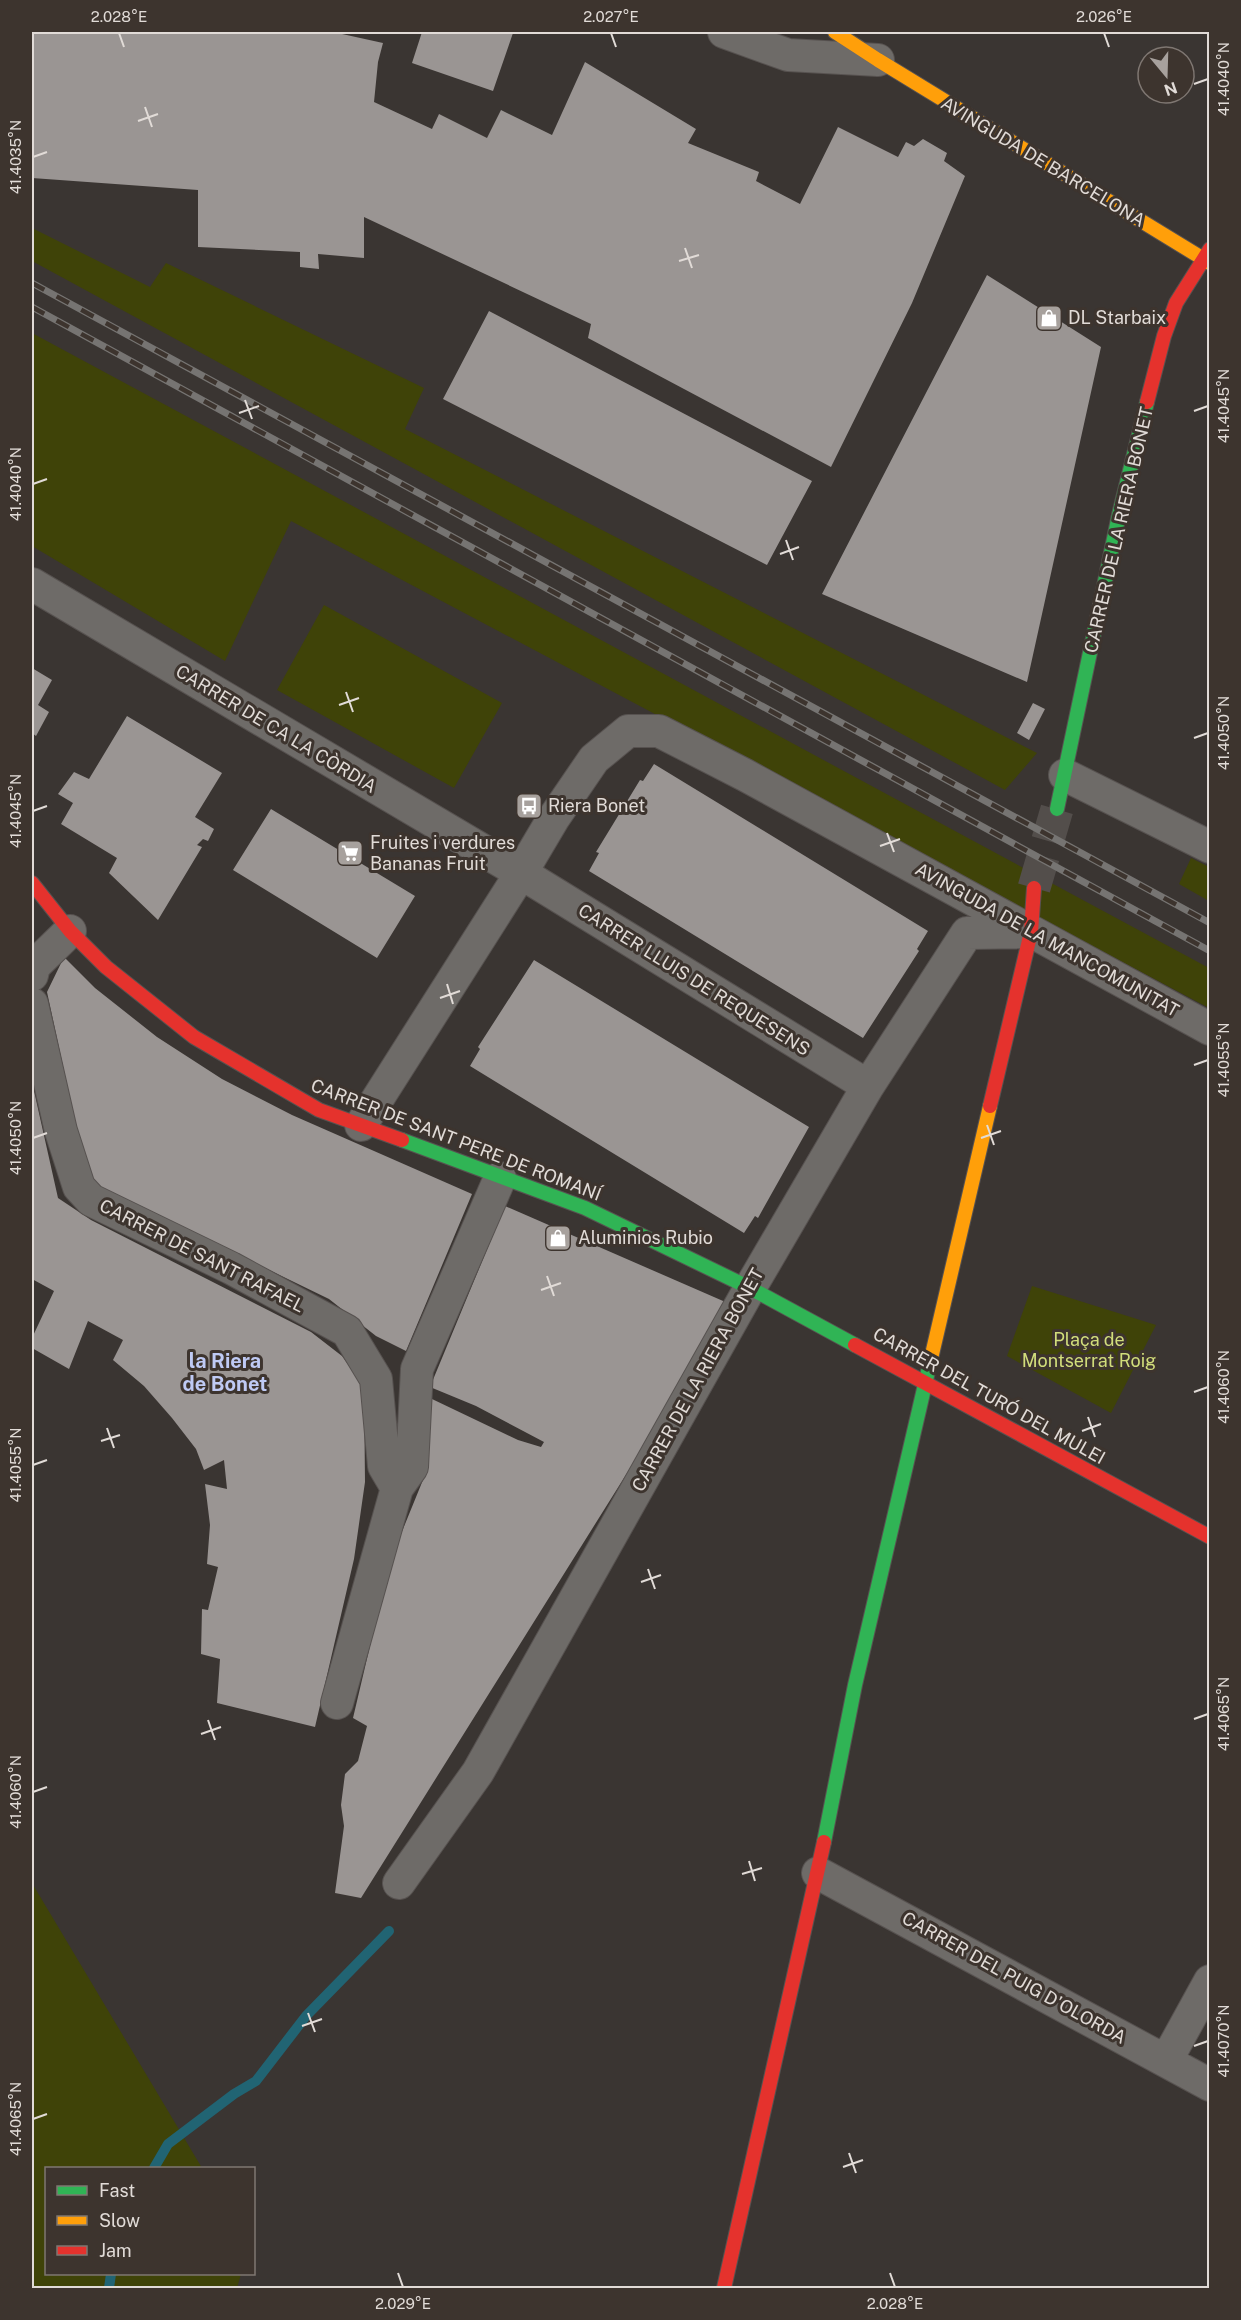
<svg xmlns="http://www.w3.org/2000/svg" width="1241" height="2320" font-family="'Public Sans',sans-serif">
<style>
.green{fill:#3f4308}
.lines{fill:none;stroke-linecap:round;stroke-linejoin:round}
.stream{stroke:#216473;stroke-width:10}
.building{fill:#9a9593}
.secondary-tunnel{stroke:#534e4b;stroke-width:33;stroke-dasharray:33 16;stroke-linecap:butt}
.street-casing{stroke:#575250;stroke-width:34}
.fast-casing{stroke:#575250;stroke-width:16}
.slow-casing{stroke:#575250;stroke-width:16}
.jam-casing{stroke:#575250;stroke-width:16}
.street{stroke:#6e6b68;stroke-width:32}
.fast{stroke:#30b455;stroke-width:14}
.slow{stroke:#ff9f0a;stroke-width:14}
.jam{stroke:#e5322d;stroke-width:14}
.rail-casing{stroke:#767472;stroke-width:7}
.rail{stroke:#3d342e;stroke-width:4.5;stroke-dasharray:14;stroke-linecap:butt}
.ticks{fill:none;stroke:#e1dbd7;stroke-width:2}
.labels{text-anchor:middle;stroke-width:6;stroke-linejoin:round;paint-order:stroke}
.street-label{font-size:18px;fill:#e1dbd7;stroke:#3d342e}
.poi-label{font-size:18px;fill:#e1dbd7;stroke:#3d342e;text-anchor:start}
.park-label{font-size:18px;fill:#d1dd7b;stroke:#3d342e}
.neighbourhood-label{font-size:20px;font-weight:bold;fill:#bfcaf4;stroke:#3d342e}
.neatline{fill:none;stroke:#e1dbd7;stroke-width:2}
.ticks-label{font-size:15px;text-anchor:middle;fill:#e1dbd7}
</style>
<rect width="100%" height="100%" fill="#3a3532"/>
<path class="green" d="M 32,228 L 150,287 L 166,263 L 424,388 L 405,429 L 1037,753 L 1005,790 L 32,261 Z
M 32,333 L 1209,968 L 1209,1008 L 291,521 L 225,661 L 32,546 Z
M 324,605 L 502,703 L 454,788 L 277,690 Z
M 1191,858 L 1209,867 L 1209,901 L 1179,884 Z
M 1032,1286 L 1156,1325 L 1111,1413 L 1007,1356 Z
M 32,1883 L 202,2168 L 46,2168 L 46,2274 L 241,2274 L 237,2288 L 32,2288 Z"/>
<g class="lines">
<path class="stream" d="M 154,2168 L 168,2144 L 234,2094 L 256,2081 L 306,2016 L 389,1931
M 109,2288 L 111,2274"/>
</g>
<path class="building" d="M 32,32 L 333,32 L 383,43 L 378,62 L 374,102 L 432,129 L 439,114 L 487,138 L 501,110 L 552,135 L 585,62 L 696,129 L 688,143 L 759,172 L 756,181 L 800,204 L 838,127 L 898,157 L 906,142 L 914,146 L 923,139 L 947,153 L 944,161 L 965,176 L 912,303 L 831,467 L 588,338 L 591,324 L 364,217 L 364,258 L 318,254 L 319,269 L 300,267 L 300,252 L 198,247 L 198,190 L 32,178 Z
M 422,32 L 513,33 L 493,91 L 412,63 Z
M 987,275 L 1101,347 L 1027,682 L 822,594 Z
M 489,311 L 812,481 L 767,565 L 443,399 Z
M 32,668 L 52,680 L 38,705 L 49,712 L 36,736 L 32,733 Z
M 1033,703 L 1045,709 L 1029,740 L 1017,733 Z
M 127,716 L 222,773 L 195,817 L 214,829 L 208,841 L 203,839 L 197,845 L 202,847 L 158,920 L 109,873 L 117,858 L 61,824 L 73,803 L 58,794 L 74,772 L 89,779 Z
M 654,764 L 928,931 L 917,949 L 919,951 L 863,1038 L 589,871 L 599,853 L 596,852 L 640,780 L 643,781 Z
M 271,809 L 415,896 L 377,958 L 233,870 Z
M 64,957 L 95,988 L 157,1037 L 222,1079 L 292,1115 L 472,1194 L 406,1351 L 376,1336 L 329,1299 L 88,1182 L 47,992 Z
M 534,960 L 809,1127 L 758,1218 L 755,1216 L 744,1233 L 470,1066 L 480,1049 L 478,1047 Z
M 32,1082 L 58,1198 L 91,1220 L 311,1332 L 342,1356 L 364,1387 L 365,1482 L 354,1559 L 315,1727 L 217,1703 L 220,1659 L 201,1654 L 202,1609 L 208,1610 L 218,1567 L 207,1564 L 210,1525 L 205,1484 L 227,1489 L 224,1460 L 204,1470 L 196,1449 L 172,1418 L 144,1386 L 113,1360 L 123,1340 L 88,1321 L 69,1369 L 32,1348 L 32,1338 L 54,1291 L 32,1279 Z
M 505,1206 L 730,1304 L 731,1307 L 361,1898 L 335,1893 L 344,1826 L 341,1805 L 345,1774 L 358,1761 L 367,1726 L 353,1718 L 390,1561 L 425,1475 L 432,1399 L 518,1440 L 541,1447 L 544,1442 L 476,1406 L 430,1387 Z"/>
<g class="lines">
<path class="secondary-tunnel" d="M 1034,888 L 1057,809"/>
<defs>
<path id="street" d="M 724,32 L 788,55 L 878,60
M 32,584 L 521,873 L 868,1086
M 1065,775 L 1210,847
M 32,975 L 34,966 L 70,931
M 32,1004 L 61,1131 L 79,1187 L 91,1200 L 231,1268 L 347,1331 L 376,1379 L 384,1466 L 397,1488
M 361,1125 L 521,873 L 553,819 L 594,759 L 628,731 L 659,731 L 745,775 L 1210,1029
M 337,1703 L 397,1488 L 412,1467 L 417,1369 L 500,1178
M 818,1873 L 1210,2085
M 399,1883 L 478,1772 L 750,1288 L 868,1086 L 967,933 L 1031,932
M 1166,2061 L 1210,1981"/>
<path id="fast" d="M 1057,809 L 1119,515 L 1147,402
M 402,1140 L 585,1208 L 750,1288 L 855,1345
M 824,1842 L 855,1685 L 930,1363"/>
<path id="slow" d="M 835,32 L 878,60
M 878,60 L 1210,263
M 930,1363 L 990,1106"/>
<path id="jam" d="M 1147,402 L 1164,336 L 1176,303 L 1210,249
M 32,883 L 70,931 L 106,967 L 194,1037 L 319,1110 L 402,1140
M 990,1106 L 1031,932 L 1034,888
M 855,1345 L 1210,1537
M 724,2288 L 824,1842"/>
</defs>
<use href="#street" class="street-casing"/>
<use href="#fast" class="fast-casing"/>
<use href="#slow" class="slow-casing"/>
<use href="#jam" class="jam-casing"/>
<use href="#street" class="street"/>
<use href="#fast" class="fast"/>
<use href="#slow" class="slow"/>
<use href="#jam" class="jam"/>
<defs>
<path id="rail" d="M 32,283 L 1210,923
M 32,307 L 1210,951"/>
</defs>
<use href="#rail" class="rail-casing"/>
<use href="#rail" class="rail"/>
</g>
<path class="ticks" d="M 119,33 L 124,47M 611,33 L 616,47M 1104,33 L 1109,47M 1194,84 L 1208,79M 145,107 L 152,127M 138,121 L 158,114M 33,157 L 47,152M 685,248 L 692,268M 679,261 L 699,255M 245,400 L 252,419M 1194,411 L 1208,406M 239,413 L 259,406M 33,484 L 47,479M 786,540 L 793,560M 780,554 L 799,547M 346,692 L 353,712M 339,705 L 359,698M 1194,738 L 1208,733M 33,811 L 47,806M 887,833 L 894,852M 880,846 L 900,839M 447,984 L 453,1004M 440,998 L 460,991M 1194,1065 L 1208,1060M 987,1125 L 994,1145M 33,1138 L 47,1133M 981,1138 L 1001,1131M 547,1276 L 554,1296M 541,1290 L 561,1283M 1194,1392 L 1208,1387M 1088,1417 L 1095,1437M 107,1428 L 114,1448M 1082,1431 L 1101,1424M 101,1441 L 120,1435M 33,1465 L 47,1460M 648,1569 L 655,1589M 641,1582 L 661,1575M 1194,1719 L 1208,1714M 208,1720 L 215,1740M 201,1734 L 221,1727M 33,1792 L 47,1787M 749,1861 L 755,1881M 742,1874 L 762,1868M 308,2013 L 315,2032M 302,2026 L 322,2019M 1194,2046 L 1208,2041M 33,2119 L 47,2114M 849,2153 L 856,2173M 843,2167 L 863,2160M 398,2273 L 403,2287M 890,2273 L 895,2287"/>
<defs>
<symbol id="shop-square" viewBox="-11 -11 22 22"><rect x="-9" y="-9" width="18" height="18" rx="4" fill="#a7a19d" stroke="#3d342e"/><path d="M-5-2.5h2.3a2.7 3.5 0 0 1 5.4 0H5L5.5 6h-11ZM-1.5-2.5h3a1.5 2.3 0 0 0-3 0Z" fill="#fff"/></symbol>
<symbol id="bus-square" viewBox="-11 -11 22 22"><rect x="-9" y="-9" width="18" height="18" rx="4" fill="#a7a19d" stroke="#3d342e"/><path d="M-5-6H5V4H4V6H2V4H-2V6H-4V4H-5ZM-3.5-4V0h7V-4ZM-3.5 1.2v1.5H-2V1.2ZM2 1.2v1.5H3.5V1.2Z" fill="#fff"/></symbol>
<symbol id="supermarket-square" viewBox="-11 -11 22 22"><rect x="-9" y="-9" width="18" height="18" rx="4" fill="#a7a19d" stroke="#3d342e"/><path d="M-6-5.5h2.5l.6 2H6L4.5 2H-2.5L-4.4-4H-6ZM-1.5 3.2a1.3 1.3 0 1 0 .1 0ZM3 3.2a1.3 1.3 0 1 0 .1 0Z" fill="#fff"/></symbol>
</defs>
<g fill-rule="evenodd">
<use href="#shop-square" x="1034" y="303" width="30" height="30"/>
<use href="#bus-square" x="514" y="791" width="30" height="30"/>
<use href="#supermarket-square" x="335" y="838" width="30" height="30"/>
<use href="#shop-square" x="543" y="1223" width="30" height="30"/>
</g>
<g class="labels">
<g class="street-label">
<text transform="translate(1043 162) rotate(31)" y="6">AVINGUDA DE BARCELONA</text>
<text transform="translate(1119 530) rotate(-77)" y="6">CARRER DE LA RIERA BONET</text>
<text transform="translate(276 729) rotate(31)" y="6">CARRER DE CA LA CÒRDIA</text>
<text transform="translate(1047 940) rotate(29)" y="6">AVINGUDA DE LA MANCOMUNITAT</text>
<text transform="translate(694 980) rotate(32)" y="6">CARRER LLUIS DE REQUESENS</text>
<text transform="translate(456 1140) rotate(21)" y="6">CARRER DE SANT PERE DE ROMANÍ</text>
<text transform="translate(202 1256) rotate(27)" y="6">CARRER DE SANT RAFAEL</text>
<text transform="translate(698 1380) rotate(-61)" y="6">CARRER DE LA RIERA BONET</text>
<text transform="translate(989 1396) rotate(29)" y="6">CARRER DEL TURÓ DEL MULEI</text>
<text transform="translate(1014 1978) rotate(29)" y="6">CARRER DEL PUIG D'OLORDA</text>
</g>
<g class="poi-label">
<text x="1068" y="324">DL Starbaix</text>
<text x="548" y="812">Riera Bonet</text>
<text x="370" y="849">Fruites i verdures<tspan x="370" dy="21">Bananas Fruit</tspan></text>
<text x="578" y="1244">Aluminios Rubio</text>
</g>
<g class="park-label">
<text x="1089" y="1346">Plaça de<tspan x="1089" dy="21">Montserrat Roig</tspan></text>
</g>
<g class="neighbourhood-label">
<text x="225" y="1368">la Riera<tspan x="225" dy="23">de Bonet</tspan></text>
</g>
</g>
<rect width="1241" height="2320" fill="none" stroke="#3d342e" stroke-width="66"/>
<rect x="45" y="2167" width="210" height="108" fill="#3d342e" stroke="#7f7772" stroke-width="1.5"/>
<rect x="57" y="2186" width="30" height="9" fill="#30b455" stroke="#7f7772" stroke-width="1.5"/>
<text x="99" y="2197" font-size="18" fill="#e1dbd7">Fast</text>
<rect x="57" y="2216" width="30" height="9" fill="#ff9f0a" stroke="#7f7772" stroke-width="1.5"/>
<text x="99" y="2227" font-size="18" fill="#e1dbd7">Slow</text>
<rect x="57" y="2246" width="30" height="9" fill="#e5322d" stroke="#7f7772" stroke-width="1.5"/>
<text x="99" y="2257" font-size="18" fill="#e1dbd7">Jam</text>
<g transform="translate(1166 75) rotate(161)"><circle r="28" fill="#3d342e" stroke="#7f7772" stroke-width="1.5"/>
<path d="M0-4.5L10 22L0 15L-10 22Z" fill="#a7a19d"/>
<text y="-9" font-size="16" font-weight="bold" text-anchor="middle" fill="#e1dbd7">N</text>
</g>
<rect x="33" y="33" width="1175" height="2254" class="neatline"/>
<g class="ticks-label">
<text x="119" y="22">2.028°E</text>
<text x="611" y="22">2.027°E</text>
<text x="1104" y="22">2.026°E</text>
<text transform="translate(1224 79) rotate(-90)" y="5">41.4040°N</text>
<text transform="translate(16 157) rotate(-90)" y="5">41.4035°N</text>
<text transform="translate(1224 406) rotate(-90)" y="5">41.4045°N</text>
<text transform="translate(16 484) rotate(-90)" y="5">41.4040°N</text>
<text transform="translate(1224 733) rotate(-90)" y="5">41.4050°N</text>
<text transform="translate(16 811) rotate(-90)" y="5">41.4045°N</text>
<text transform="translate(1224 1060) rotate(-90)" y="5">41.4055°N</text>
<text transform="translate(16 1138) rotate(-90)" y="5">41.4050°N</text>
<text transform="translate(1224 1387) rotate(-90)" y="5">41.4060°N</text>
<text transform="translate(16 1465) rotate(-90)" y="5">41.4055°N</text>
<text transform="translate(1224 1714) rotate(-90)" y="5">41.4065°N</text>
<text transform="translate(16 1792) rotate(-90)" y="5">41.4060°N</text>
<text transform="translate(1224 2041) rotate(-90)" y="5">41.4070°N</text>
<text transform="translate(16 2119) rotate(-90)" y="5">41.4065°N</text>
<text x="403" y="2309">2.029°E</text>
<text x="895" y="2309">2.028°E</text>
</g>
</svg>
